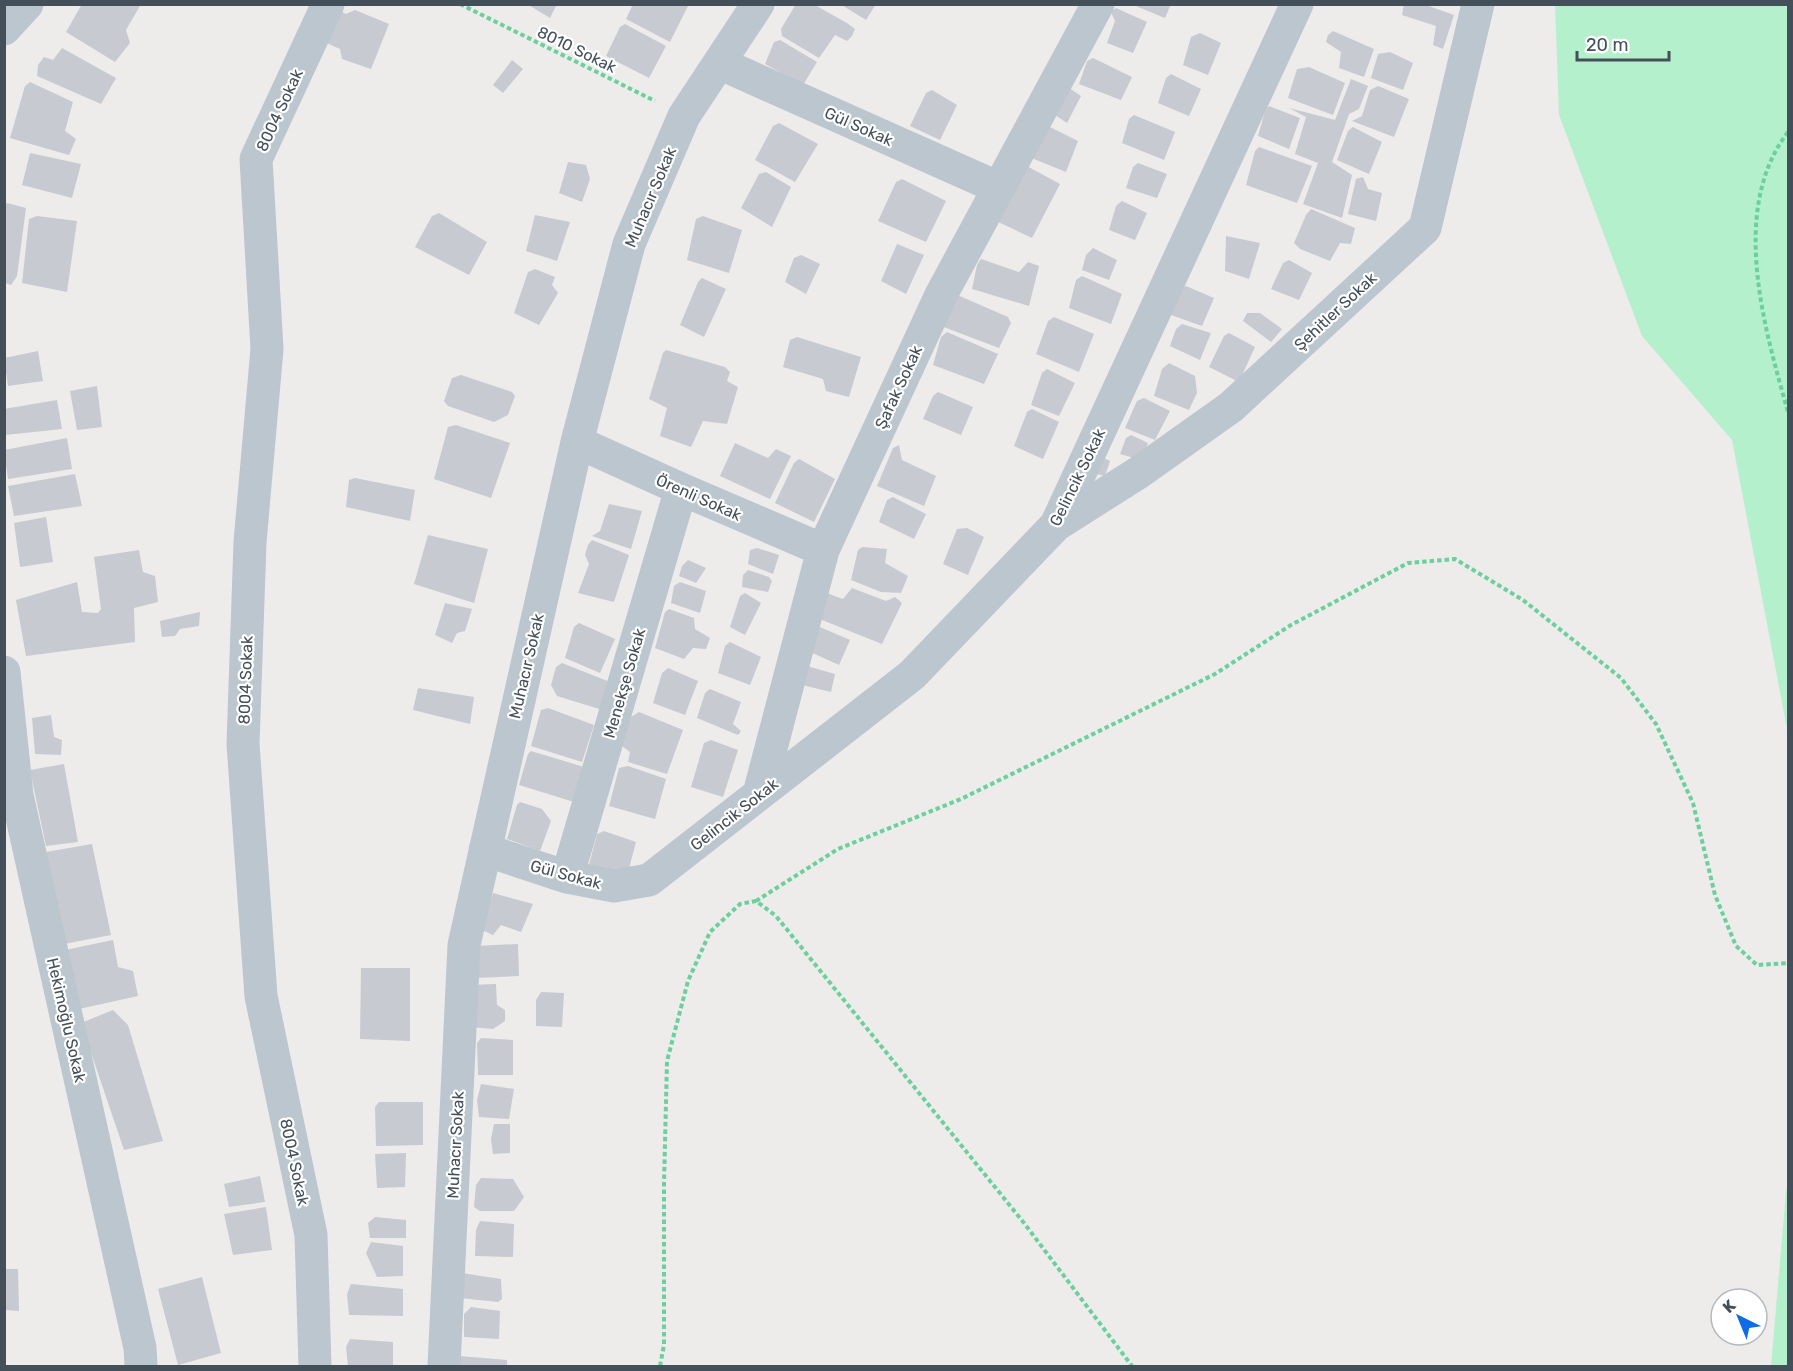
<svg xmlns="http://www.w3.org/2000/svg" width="1793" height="1371" font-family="Rubik,sans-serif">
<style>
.green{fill:#b5f0cc}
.building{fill:#c7cad1}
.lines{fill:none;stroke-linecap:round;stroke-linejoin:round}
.path{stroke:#6bd09e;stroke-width:4;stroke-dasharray:4.5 3;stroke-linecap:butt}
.minor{stroke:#bbc6cf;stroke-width:33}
.labels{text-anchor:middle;stroke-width:4.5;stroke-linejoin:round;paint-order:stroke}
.street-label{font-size:16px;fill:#434f59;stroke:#fff}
</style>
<rect width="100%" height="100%" fill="#eeebeb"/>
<path class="green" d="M 1555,5 L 1788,5 L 1788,734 L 1732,440 L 1642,336 L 1559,115 Z
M 1788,1183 L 1788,1366 L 1771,1366 L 1786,1192 Z"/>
<path class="building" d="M 82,4 L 141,4 L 126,30 L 130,43 L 115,62 L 66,32 Z
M 527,4 L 557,4 L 550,18 Z
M 633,4 L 689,4 L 670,42 L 626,19 Z
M 796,4 L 813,4 L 847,23 L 855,29 L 852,36 L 847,41 L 835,35 L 819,58 L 782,36 L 781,29 Z
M 840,4 L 876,4 L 866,20 Z
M 1131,4 L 1171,4 L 1165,18 Z
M 1404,4 L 1423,4 L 1454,15 L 1443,49 L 1433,45 L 1436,26 L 1402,15 Z
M 331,6 L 346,14 L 355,10 L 389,24 L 371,69 L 342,59 L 340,49 L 315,38 Z
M 1116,8 L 1147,22 L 1133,53 L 1107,43 L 1115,21 L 1111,12 Z
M 625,24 L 666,46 L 649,78 L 606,56 L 620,27 Z
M 1333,31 L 1374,49 L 1364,77 L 1339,68 L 1341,52 L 1326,42 L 1328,35 Z
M 1200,33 L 1221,43 L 1208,75 L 1183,65 L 1191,37 Z
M 780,40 L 817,62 L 803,85 L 765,64 L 774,42 Z
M 62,48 L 116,78 L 101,104 L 37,76 L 38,65 L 44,57 L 53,60 Z
M 1390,52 L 1413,63 L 1403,90 L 1371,78 L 1378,54 Z
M 1093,58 L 1132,77 L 1121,100 L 1079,84 L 1087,61 Z
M 512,60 L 523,69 L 503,93 L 493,85 Z
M 1309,67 L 1345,83 L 1333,115 L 1288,98 L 1297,69 Z
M 1171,74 L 1201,89 L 1189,116 L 1158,103 L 1166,78 Z
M 1351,79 L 1368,86 L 1359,109 L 1349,114 L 1332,162 L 1352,175 L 1342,218 L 1303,204 L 1318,163 L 1295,154 L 1306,117 L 1289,108 L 1335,120 Z
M 30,82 L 73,102 L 65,131 L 76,139 L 69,155 L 10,138 L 25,86 Z
M 1378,86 L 1409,99 L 1394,137 L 1352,121 L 1362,116 L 1370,90 Z
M 1069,88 L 1081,96 L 1067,123 L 1055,115 Z
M 932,90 L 957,105 L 940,140 L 910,126 L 926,93 Z
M 1269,106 L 1300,118 L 1289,149 L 1258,136 L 1265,111 Z
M 1134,115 L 1175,132 L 1164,160 L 1122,143 L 1129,119 Z
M 779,123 L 818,144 L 795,182 L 755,160 L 773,126 Z
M 1050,127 L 1078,141 L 1066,172 L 1029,157 Z
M 1353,127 L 1382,142 L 1369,174 L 1337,160 L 1348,131 Z
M 1259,147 L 1312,166 L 1297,203 L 1246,185 L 1255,151 Z
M 30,153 L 81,164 L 72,198 L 22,185 Z
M 568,162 L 586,165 L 590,179 L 582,202 L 559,193 Z
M 1138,163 L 1167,174 L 1157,198 L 1126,188 L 1133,167 Z
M 1025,165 L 1060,184 L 1032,238 L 994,220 Z
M 766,172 L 791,187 L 772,227 L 741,208 L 759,174 Z
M 1363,177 L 1368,189 L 1382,193 L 1376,221 L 1348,214 L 1356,179 Z
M 902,179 L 946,201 L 926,242 L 878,221 L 896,182 Z
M 1122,201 L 1147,213 L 1135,240 L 1109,230 L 1116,206 Z
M 7,203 L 26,208 L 17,276 L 11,285 L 5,283 L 5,205 Z
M 1311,209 L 1355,228 L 1351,244 L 1340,243 L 1330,261 L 1300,249 L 1294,243 L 1306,215 Z
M 439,213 L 487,242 L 469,275 L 415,247 L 432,216 Z
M 535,215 L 570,222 L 557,261 L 526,251 Z
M 37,216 L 77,221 L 67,292 L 22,283 L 29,219 Z
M 703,216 L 742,230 L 729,273 L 687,260 L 696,219 Z
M 1226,236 L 1260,243 L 1249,279 L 1225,271 Z
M 897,244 L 924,255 L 906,294 L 881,281 Z
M 1093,248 L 1117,260 L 1109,280 L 1082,270 L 1086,255 Z
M 801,255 L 820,264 L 806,294 L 785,282 L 794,258 Z
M 981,259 L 1019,272 L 1028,262 L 1039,266 L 1029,306 L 972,289 L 977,265 Z
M 1289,260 L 1312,273 L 1299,300 L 1271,289 L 1283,263 Z
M 535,269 L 555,277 L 552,285 L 558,293 L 539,325 L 514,313 L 528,272 Z
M 1082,276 L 1122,294 L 1111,324 L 1069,308 L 1076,280 Z
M 702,278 L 726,289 L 704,337 L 680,325 L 698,282 Z
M 1186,286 L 1214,298 L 1202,326 L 1171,315 L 1181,289 Z
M 955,294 L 1008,317 L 1011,323 L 999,348 L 941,326 Z
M 1247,313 L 1260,313 L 1282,329 L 1271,342 L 1243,321 Z
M 1054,317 L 1094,334 L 1079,372 L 1036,354 L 1048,321 Z
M 1182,324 L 1211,333 L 1200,360 L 1170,346 L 1176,329 Z
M 947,332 L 998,354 L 984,384 L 933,365 L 941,337 Z
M 1229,333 L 1255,347 L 1239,382 L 1209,367 L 1224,336 Z
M 797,337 L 861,357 L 849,397 L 826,391 L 823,379 L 783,367 L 790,340 Z
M 666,350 L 725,367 L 730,372 L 727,381 L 738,387 L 727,424 L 703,421 L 691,447 L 660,436 L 667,408 L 649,399 L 663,353 Z
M 38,351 L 43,381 L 8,386 L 4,358 Z
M 1169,363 L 1195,376 L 1197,393 L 1189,410 L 1154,396 L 1162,369 Z
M 1047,369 L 1075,383 L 1059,416 L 1031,405 L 1042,373 Z
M 461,375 L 512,392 L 515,396 L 508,415 L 494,422 L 448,406 L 444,401 L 452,378 Z
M 97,386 L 102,427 L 77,430 L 70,391 Z
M 938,392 L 973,407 L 961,435 L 923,419 L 933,396 Z
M 1144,398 L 1170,411 L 1155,440 L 1125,428 L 1137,401 Z
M 57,400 L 62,429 L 5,435 L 4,409 Z
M 1032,409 L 1059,422 L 1043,459 L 1014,446 L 1027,412 Z
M 456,425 L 510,443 L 491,498 L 434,479 L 448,427 Z
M 1131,435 L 1148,443 L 1141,460 L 1120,454 L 1126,438 Z
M 67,438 L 72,469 L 8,479 L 4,450 Z
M 735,443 L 768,458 L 776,449 L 791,456 L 770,499 L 720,476 Z
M 899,445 L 902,460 L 936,476 L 924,506 L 877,486 L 893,448 Z
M 1096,454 L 1110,461 L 1105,476 L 1088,472 Z
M 799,459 L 835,479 L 814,522 L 775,503 L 794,463 Z
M 75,474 L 82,506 L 14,516 L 8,486 Z
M 355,478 L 415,490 L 410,521 L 346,507 L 349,480 Z
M 893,497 L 926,514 L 914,539 L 879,522 L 887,500 Z
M 609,504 L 642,511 L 631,549 L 592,536 L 600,531 Z
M 46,517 L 53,562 L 20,567 L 14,523 Z
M 967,528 L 984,537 L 968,575 L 943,564 L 957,529 Z
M 428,535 L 488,549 L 474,603 L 414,584 Z
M 592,540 L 629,555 L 614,602 L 578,593 L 589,564 L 585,555 L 588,545 Z
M 862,547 L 887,549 L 885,563 L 908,576 L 901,593 L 881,592 L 851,580 L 858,550 Z
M 757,548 L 779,555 L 773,574 L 748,564 L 750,550 Z
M 139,550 L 143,572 L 155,576 L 158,602 L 134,608 L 135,642 L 26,656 L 16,600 L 77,582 L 82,612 L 98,613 L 101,609 L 94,557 Z
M 688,560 L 706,568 L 696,583 L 679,576 L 682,566 Z
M 748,570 L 769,577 L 772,581 L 768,592 L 742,587 L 743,575 Z
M 680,582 L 706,591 L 700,613 L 671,603 L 674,586 Z
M 852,588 L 886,601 L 895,597 L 902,603 L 882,644 L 817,618 L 824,592 L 843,599 Z
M 745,593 L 761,603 L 745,635 L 730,627 L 740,596 Z
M 445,603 L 472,609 L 465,631 L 457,633 L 452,643 L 435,635 Z
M 669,609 L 694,618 L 695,629 L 710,638 L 706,649 L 693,648 L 684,659 L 655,648 L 665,612 Z
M 200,612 L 199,626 L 180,629 L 175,636 L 162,637 L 160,621 Z
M 579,623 L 615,639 L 600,673 L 565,658 L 574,627 Z
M 820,627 L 850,640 L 839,665 L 808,651 Z
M 730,642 L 761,657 L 750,685 L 718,673 L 725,646 Z
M 562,663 L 615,684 L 606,711 L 557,696 L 551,685 L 556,667 Z
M 807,666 L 835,674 L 831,692 L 802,685 Z
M 668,668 L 698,681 L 685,715 L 653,703 L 662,673 Z
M 418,688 L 474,697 L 470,724 L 413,710 Z
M 710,689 L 741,702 L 733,724 L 741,731 L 738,735 L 697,718 L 705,693 Z
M 548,708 L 594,725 L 582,762 L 531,746 L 541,710 Z
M 639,712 L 683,730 L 667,774 L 628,762 L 630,752 L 622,746 L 631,717 Z
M 51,715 L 54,737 L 62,740 L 61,755 L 35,754 L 32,718 Z
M 711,740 L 738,750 L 723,797 L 691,787 L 704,743 Z
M 531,751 L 584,767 L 574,802 L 519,785 L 528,754 Z
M 64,764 L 78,842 L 46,846 L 30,770 Z
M 628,766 L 666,779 L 655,819 L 609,806 L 619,768 Z
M 520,802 L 542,809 L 551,821 L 540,851 L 507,839 L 517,805 Z
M 604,831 L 636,842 L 627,876 L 589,865 L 597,834 Z
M 92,844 L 111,935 L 64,944 L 46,852 Z
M 493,893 L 533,904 L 521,932 L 501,925 L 493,935 L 482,930 Z
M 113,940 L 118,967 L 133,971 L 138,996 L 79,1009 L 65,950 Z
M 518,944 L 519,976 L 476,978 L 474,946 Z
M 361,968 L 410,968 L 410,1041 L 360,1039 Z
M 496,984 L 497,1005 L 505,1010 L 505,1021 L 493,1029 L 470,1027 L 469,985 Z
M 541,992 L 564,993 L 562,1027 L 536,1026 L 536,1000 Z
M 113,1010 L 128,1025 L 163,1141 L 124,1150 L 81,1023 Z
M 481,1038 L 513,1040 L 513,1075 L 478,1075 L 477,1043 Z
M 481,1084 L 514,1089 L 509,1119 L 479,1117 L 477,1100 Z
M 379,1102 L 423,1102 L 423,1145 L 376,1146 L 375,1107 Z
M 494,1124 L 510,1124 L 510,1153 L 493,1154 L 491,1139 Z
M 406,1153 L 405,1187 L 377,1188 L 375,1154 Z
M 260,1176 L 265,1202 L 229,1207 L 224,1184 Z
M 481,1178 L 513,1179 L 524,1197 L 514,1211 L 480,1211 L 474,1207 L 476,1185 Z
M 266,1207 L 272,1250 L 233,1255 L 224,1214 Z
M 375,1217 L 406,1220 L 406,1238 L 370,1238 L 368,1223 Z
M 480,1221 L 514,1224 L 513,1257 L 475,1256 L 476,1230 Z
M 371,1242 L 403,1246 L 403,1276 L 377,1277 L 366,1253 Z
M 5,1269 L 18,1269 L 19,1311 L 5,1310 Z
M 462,1273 L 501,1279 L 502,1299 L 498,1302 L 460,1298 Z
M 202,1277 L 221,1353 L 178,1365 L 158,1289 Z
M 351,1284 L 403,1289 L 403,1316 L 349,1315 L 347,1294 Z
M 471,1307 L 500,1311 L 499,1339 L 464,1337 L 464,1314 Z
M 350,1339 L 393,1342 L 393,1366 L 348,1366 L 346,1347 Z
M 459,1356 L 507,1360 L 507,1366 L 455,1366 Z"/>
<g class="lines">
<path class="path" d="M 460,4 L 655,101
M 1788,132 C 1729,209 1764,327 1788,412
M 756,901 L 838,849 L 961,799 L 1215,674 L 1291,625 L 1408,563 L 1455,559 L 1523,600 L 1621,678 L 1656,724 L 1693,803 L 1715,895 L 1736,946 L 1757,965 L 1788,963
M 660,1366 L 664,1345 L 664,1184 L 667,1061 L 688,981 L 710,932 L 740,904 L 756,901 L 776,916 L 1024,1223 L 1132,1366"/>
<path class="minor" d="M 4,29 L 27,4
M 719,63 L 999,188
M 577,442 L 681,489 L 823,550
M 1056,525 L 1138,473 L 1231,407 L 1425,228 L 1478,4
M 4,672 L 17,795 L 140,1348 L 141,1366
M 759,794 L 823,550 L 941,295 L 1098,4
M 485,850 L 567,877 L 614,886 L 649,880 L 912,675 L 1056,525 L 1297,4
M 567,877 L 681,489
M 315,1366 L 311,1235 L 261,996 L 243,744 L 250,542 L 267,349 L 256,159 L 328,4
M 444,1366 L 464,945 L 577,442 L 629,244 L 684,116 L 758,4"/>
</g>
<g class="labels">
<g class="street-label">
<text transform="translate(577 49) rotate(26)" y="6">8010 Sokak</text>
<text transform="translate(279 110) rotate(-65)" y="6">8004 Sokak</text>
<text transform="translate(859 126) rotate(24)" y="6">Gül Sokak</text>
<text transform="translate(650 197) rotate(-67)" y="6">Muhacır Sokak</text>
<text transform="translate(1335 311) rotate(-43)" y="6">Şehitler Sokak</text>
<text transform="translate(898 387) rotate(-65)" y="6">Şafak Sokak</text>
<text transform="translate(1077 477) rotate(-64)" y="6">Gelincik Sokak</text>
<text transform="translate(699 497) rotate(24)" y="6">Örenli Sokak</text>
<text transform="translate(526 666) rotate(-77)" y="6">Muhacır Sokak</text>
<text transform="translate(245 680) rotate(-88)" y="6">8004 Sokak</text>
<text transform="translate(624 683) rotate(-74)" y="6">Menekşe Sokak</text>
<text transform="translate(734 814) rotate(-38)" y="6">Gelincik Sokak</text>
<text transform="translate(566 874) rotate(15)" y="6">Gül Sokak</text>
<text transform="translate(67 1020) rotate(77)" y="6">Hekimoğlu Sokak</text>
<text transform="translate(455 1145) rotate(-87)" y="6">Muhacır Sokak</text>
<text transform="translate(295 1162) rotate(78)" y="6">8004 Sokak</text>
</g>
</g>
<rect width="1793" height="1371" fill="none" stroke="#434f59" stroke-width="12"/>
<g transform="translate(1739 1317) rotate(317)"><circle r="28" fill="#ffffff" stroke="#b4b9bd" stroke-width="1.5"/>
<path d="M0-4.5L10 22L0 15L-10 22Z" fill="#0f6ce4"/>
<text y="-9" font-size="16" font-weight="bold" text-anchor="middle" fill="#434f59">K</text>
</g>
<path d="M1577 51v9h92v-9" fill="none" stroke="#434f59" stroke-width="3"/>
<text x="1586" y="51" font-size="18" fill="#434f59" stroke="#ffffff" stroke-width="4.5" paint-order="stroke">20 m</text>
</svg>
